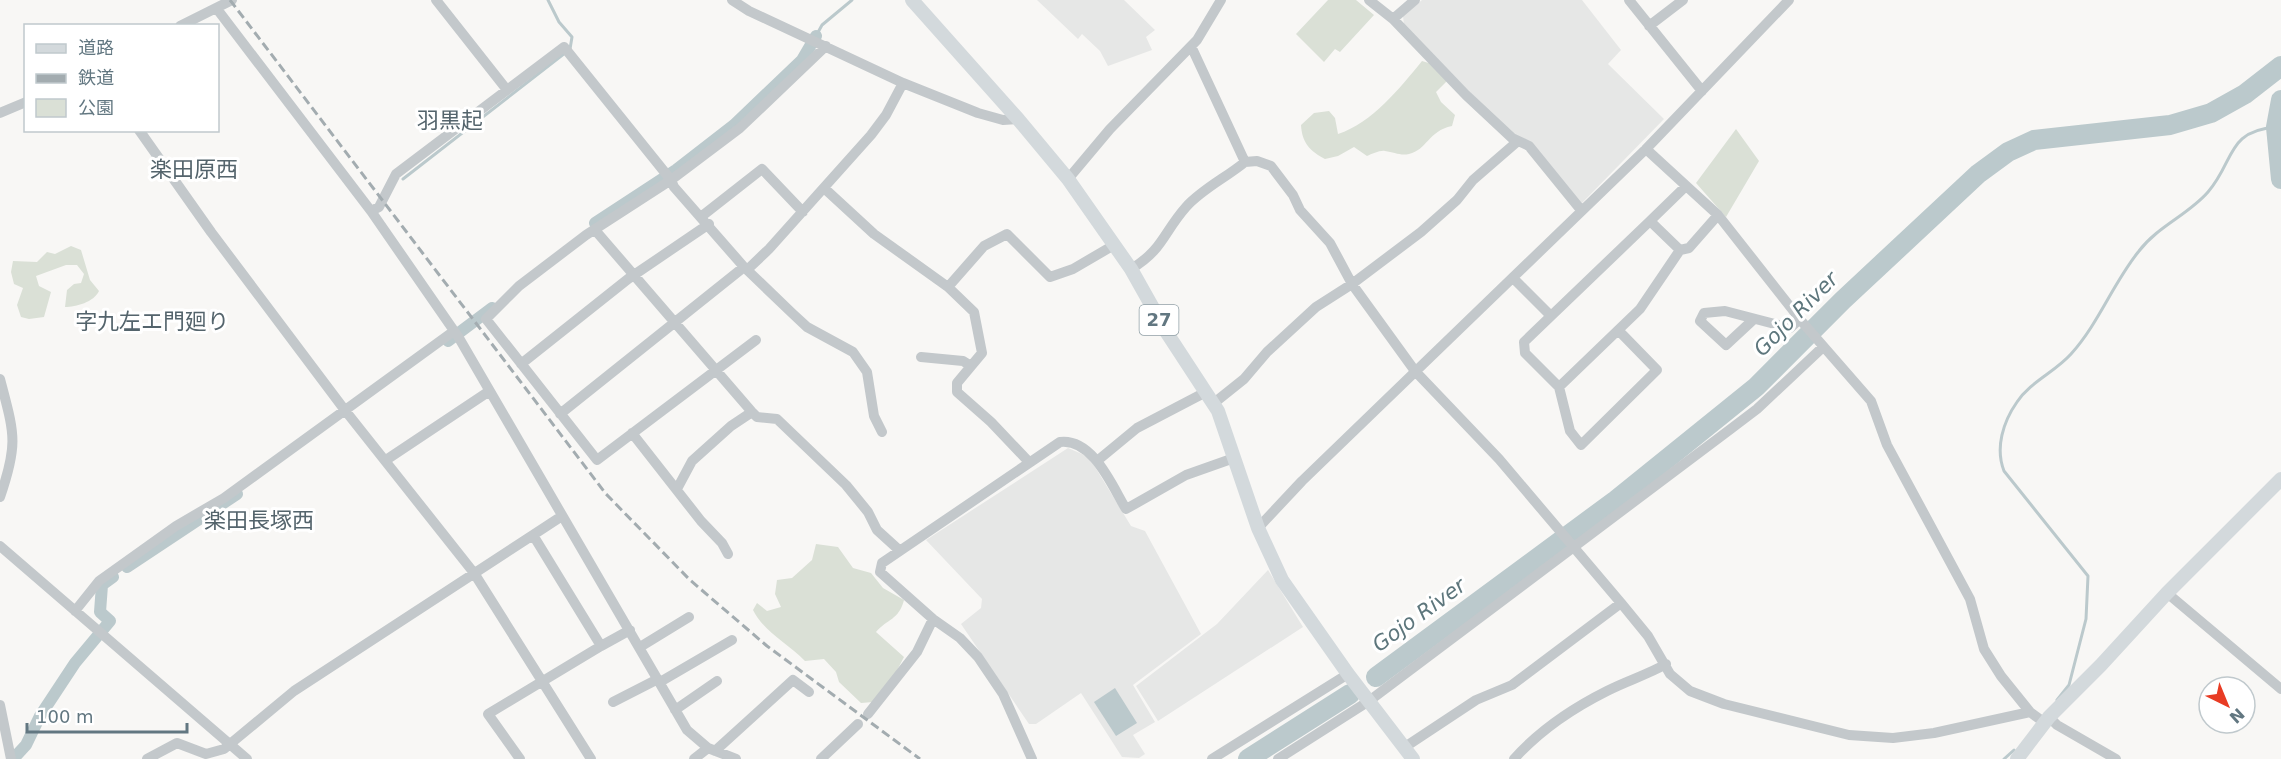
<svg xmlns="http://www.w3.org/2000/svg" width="2281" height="759" font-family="'DejaVu Sans','Noto Sans JP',sans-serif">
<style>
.built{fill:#e6e7e6}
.green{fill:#dae0d6}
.water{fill:#bbc9cc}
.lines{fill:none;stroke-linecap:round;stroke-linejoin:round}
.stream{stroke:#bbc9cc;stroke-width:3}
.canal{stroke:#bbc9cc;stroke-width:12}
.river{stroke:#bbc9cc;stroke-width:20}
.minor{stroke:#c3c8cb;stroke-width:10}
.major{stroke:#d3d9dc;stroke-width:14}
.rail{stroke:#a3acb0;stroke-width:3;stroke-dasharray:9 4.5;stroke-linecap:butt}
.labels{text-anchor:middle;stroke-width:6;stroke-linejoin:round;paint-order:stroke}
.shield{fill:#fff;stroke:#91a0a7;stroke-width:1.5}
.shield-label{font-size:18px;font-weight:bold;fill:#627781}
.water-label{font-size:21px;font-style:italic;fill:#5d767c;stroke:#fff}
.quarter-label{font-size:22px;fill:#54646c;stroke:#fff}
</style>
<rect width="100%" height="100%" fill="#f8f7f5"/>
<path class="built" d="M 1037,0 L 1124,0 L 1155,30 L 1146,37 L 1152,50 L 1108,66 L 1100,51 L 1082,34 L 1078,39 Z
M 1422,0 L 1582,0 L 1621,50 L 1608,64 L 1664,119 L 1581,204 L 1404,25 L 1403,16 Z
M 1068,448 L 1089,457 L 1131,526 L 1145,531 L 1201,634 L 1133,685 L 1155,722 L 1133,735 L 1145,754 L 1139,758 L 1122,757 L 1081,693 L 1036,724 L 1029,724 L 961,624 L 981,608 L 982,599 L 926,540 Z
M 1268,570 L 1303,627 L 1158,721 L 1136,686 L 1217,624 Z"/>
<path class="green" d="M 1328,0 L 1356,0 L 1374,15 L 1340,52 L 1335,49 L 1324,62 L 1296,34 Z
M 1422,61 L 1432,64 L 1447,81 L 1436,92 L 1441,102 L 1455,115 L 1452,126 C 1428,131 1427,150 1409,154 C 1400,156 1394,152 1385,151 C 1380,150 1372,154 1367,156 L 1354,147 L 1338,156 L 1325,159 C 1310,151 1302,143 1301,125 L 1314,113 L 1329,111 L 1335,118 L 1338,134 C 1372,123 1400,88 1422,61 Z
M 1736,129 L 1759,161 L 1726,217 L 1696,183 Z
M 71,246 L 81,250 L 90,280 L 99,291 C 94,302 76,307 65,307 L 67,290 L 74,284 L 81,283 L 84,274 L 77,265 L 66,265 L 36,276 L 39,286 L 51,292 L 44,317 L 29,319 L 21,317 L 17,305 L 23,288 L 14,284 L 11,272 L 13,261 L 37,262 L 47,252 L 55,254 Z
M 816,544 L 838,547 L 853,568 L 871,573 L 883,588 L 904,600 C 899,620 887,619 876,632 L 904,657 L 894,676 L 873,702 L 861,703 L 839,682 L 836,672 L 824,659 L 805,661 C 787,643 764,632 753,610 L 757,603 L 767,611 L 781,607 L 775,594 L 777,580 L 792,578 L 812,560 Z"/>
<path class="water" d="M 1115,688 L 1137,723 L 1116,736 L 1094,702 Z"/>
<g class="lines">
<path class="stream" d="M 548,0 L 559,22 L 572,37 L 570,49
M 816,36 L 822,25 L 852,0
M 403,179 L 565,53
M 2057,700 L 2069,685 L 2086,619 L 2088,576 L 2004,471 C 1995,448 2003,422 2017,402 C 2030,382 2055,372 2071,354 C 2099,323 2113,283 2139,251 C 2158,226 2188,215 2208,192 C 2235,161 2226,131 2276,127
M 2004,759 L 2014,750"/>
<path class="canal" d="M 595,223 L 676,170 L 734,125 L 802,60 L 816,36
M 448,341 L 492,308
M 127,567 L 237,494
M 13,759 L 26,745 L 40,716 L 75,663 L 110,621 L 100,612 L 102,585 L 113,577"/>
<path class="river" d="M 2281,100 L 2276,127 L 2281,179
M 1376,677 L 1616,500 L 1756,387 L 1843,300 L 1978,174 L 2008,152 L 2034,140 L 2170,125 L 2211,113 L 2245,94 L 2281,66
M 1248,759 L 1350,694"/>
<path class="minor" d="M 436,0 L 507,90
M 732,0 L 749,11 L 903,83 L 978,113 L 1003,120 L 1018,119
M 1369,0 L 1393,19 L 1466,95 L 1512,138 L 1529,146 L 1581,210
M 1629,0 L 1702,91
M 217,9 L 371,211 L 459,338 L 687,730 L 708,748 L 736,759
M 1393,19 L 1415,0
M 180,26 L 232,0
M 1649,26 L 1683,0
M 1191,46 L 1245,162 L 1257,161 L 1271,166 L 1293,195 L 1300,210 L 1330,243 L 1352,284 L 1415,371 L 1499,459 L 1621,603 L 1648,636 L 1670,674 L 1690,691 L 1724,704 L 1849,735 L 1893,738 L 1934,733 L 2030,712
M 0,113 L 26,102
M 139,130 L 211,232 L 344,409 L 474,573 L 591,759
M 1646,149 L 1718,215 L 1803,323 L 1871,401 L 1887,445 L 1970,599 L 1984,649 L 2001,676 L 2030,712 L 2045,723
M 1068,179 L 1110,129 L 1197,40 L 1221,0
M 824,188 L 874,234 L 948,287 L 974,312 L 982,353 L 957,383 L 957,392 L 991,422 L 1028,461
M 371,211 L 379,207 L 396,174 L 564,47 L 671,180 L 674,187 L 744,267 L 793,314 L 807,327 L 853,352 L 867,372 L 874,416 L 882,432
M 702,216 L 762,169 L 803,212
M 1650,221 L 1686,186
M 595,230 L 752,412 L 757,417 L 777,419 L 846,485 L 868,512 L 877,530 L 899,550
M 1680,250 L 1689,248 L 1718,215
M 748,269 L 769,249 L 871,135 L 886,115 L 903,83
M 1131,269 C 1163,250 1163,233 1186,207 C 1202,189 1227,177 1245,162
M 1513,278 L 1551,316
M 948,287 L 984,246 L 1007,234 L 1050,277 L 1073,269 L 1114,245
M 1754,319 L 1726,345 L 1700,321 L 1704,313 L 1725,311 L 1790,328 L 1800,319
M 756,340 L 597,460 L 486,319 L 519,286 L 586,235 L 671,180 L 740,128 L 826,46
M 921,357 L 963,361 L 971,366
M 521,364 L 628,279 L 709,224
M 0,379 C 14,433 19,442 0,497
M 1559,387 L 1525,353 L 1524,342 L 1650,221 L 1680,250 L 1640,309 L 1559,387 L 1570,431 L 1581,445 L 1657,370 L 1619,331
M 1214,403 L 1244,379 L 1267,352 L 1316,307 L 1352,284 L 1421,232 L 1457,200 L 1473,180 L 1518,141
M 560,414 L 744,267
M 632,433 L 701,521 L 722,543 L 728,554
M 386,460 L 488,392
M 1097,461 L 1137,428 L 1204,393
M 677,489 L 692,461 L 731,426 L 752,412
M 1258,528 L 1302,481 L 1646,149 L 1789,0
M 533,535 L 562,516
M 0,546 L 247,759
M 2167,593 L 2281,689
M 75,611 L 99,581 L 176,526 L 224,498 L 454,331
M 640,647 L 689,617
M 660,682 L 732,640
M 613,702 L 658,679
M 0,705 L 11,759
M 675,710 L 717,681
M 868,714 L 917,652 L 933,619
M 2049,717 L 2057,725 L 2116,759
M 1405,747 L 1476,700 L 1512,685 L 1621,603
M 715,751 L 793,680 L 809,692
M 147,759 L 177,743 L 206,754 L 224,749 L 294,691 L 533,535 L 601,646 L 630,630
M 520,759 L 488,714 L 601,646
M 694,759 L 708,748
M 821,759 L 858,724
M 1032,759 L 1003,694 L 978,657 L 960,638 L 933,619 L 880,572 L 882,563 L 1060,442 C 1093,438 1112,486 1126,509 L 1186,475 L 1234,458
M 1212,759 L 1348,674
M 1278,759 L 1369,701 L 1732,428 L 1757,409 L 1823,347
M 1514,759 C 1540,730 1571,709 1607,691 C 1626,681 1647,675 1666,664"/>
<path class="major" d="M 912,0 L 1018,119 L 1068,179 L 1131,269 L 1167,333 L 1218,411 L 1258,528 L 1282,580 L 1348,674 L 1413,759
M 2017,759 L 2049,717 L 2101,665 L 2167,593 L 2281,479"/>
<path class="rail" d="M 230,0 L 606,494 L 690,580 L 767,646 L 920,759"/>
</g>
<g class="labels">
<rect class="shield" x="1139.5" y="305" width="39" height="30" rx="4.5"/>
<g class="shield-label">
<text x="1159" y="326">27</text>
</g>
<g class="water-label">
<text transform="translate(1796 314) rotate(-45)" y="7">Gojo River</text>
<text transform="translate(1419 615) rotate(-36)" y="7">Gojo River</text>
</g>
<g class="quarter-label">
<text x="450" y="128">羽黒起</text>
<text x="194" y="177">楽田原西</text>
<text x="152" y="329">字九左エ門廻り</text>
<text x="259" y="528">楽田長塚西</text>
</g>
</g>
<rect x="24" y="24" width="195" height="108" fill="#ffffff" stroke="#c0c9cd" stroke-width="1.5"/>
<rect x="36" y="44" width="30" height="9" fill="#d3d9dc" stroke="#c0c9cd" stroke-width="1.5"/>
<text x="78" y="54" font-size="18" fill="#627781">道路</text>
<rect x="36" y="74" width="30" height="9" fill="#a3acb0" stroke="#c0c9cd" stroke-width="1.5"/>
<text x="78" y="84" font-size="18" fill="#627781">鉄道</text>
<rect x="36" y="99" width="30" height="18" fill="#dae0d6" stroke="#c0c9cd" stroke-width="1.5"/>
<text x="78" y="114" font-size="18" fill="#627781">公園</text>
<g transform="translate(2227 705) rotate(137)"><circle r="28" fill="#ffffff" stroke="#c0c9cd" stroke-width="1.5"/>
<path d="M0-4.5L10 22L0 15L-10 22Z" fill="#e83c24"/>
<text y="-9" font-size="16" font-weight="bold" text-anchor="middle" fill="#627781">N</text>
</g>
<path d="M27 723v9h160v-9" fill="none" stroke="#627781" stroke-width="3"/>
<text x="36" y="723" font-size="18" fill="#627781" stroke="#ffffff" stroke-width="4.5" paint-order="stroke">100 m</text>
</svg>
